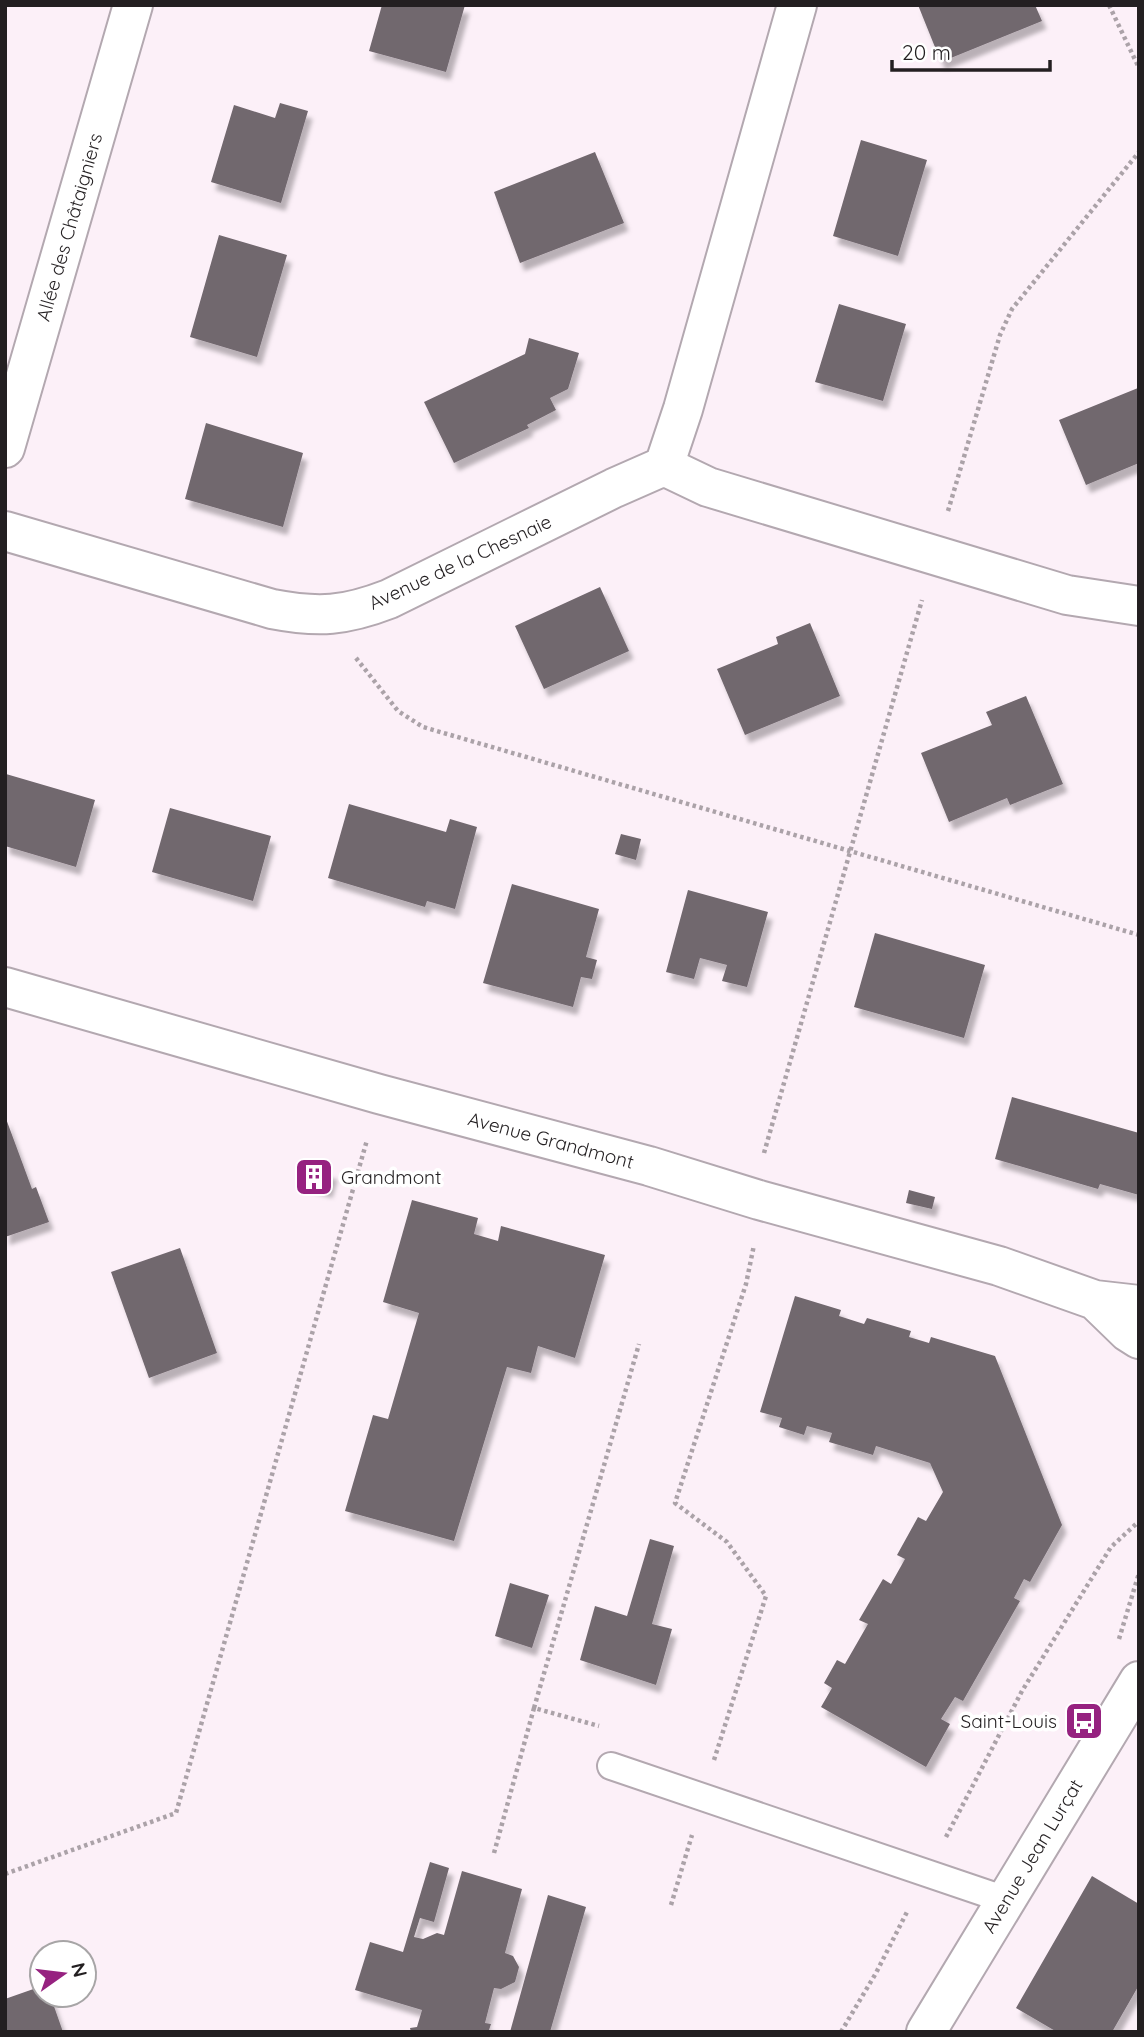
<svg xmlns="http://www.w3.org/2000/svg" width="1144" height="2037" font-family="Quicksand,sans-serif">
<style>
.building{fill:#71676e;filter:url(#shadow)}
.lines{fill:none;stroke-linecap:round;stroke-linejoin:round}
.lane-casing{stroke:#b3a8b0;stroke-width:30}
.street-casing{stroke:#b3a8b0;stroke-width:42}
.secondary-casing{stroke:#b3a8b0;stroke-width:42}
.path{stroke:#aba2a8;stroke-width:4.5;stroke-dasharray:3.5 3.5;stroke-linecap:butt}
.lane{stroke:#fff;stroke-width:26}
.street{stroke:#fff;stroke-width:38}
.secondary{stroke:#fff;stroke-width:38}
.labels{text-anchor:middle;stroke-width:7;stroke-linejoin:round;paint-order:stroke}
.street-label{font-size:19px;fill:#231f21;stroke:#fff}
.poi-label{font-size:19px;fill:#231f21;stroke:#fff;text-anchor:start}
</style>
<defs>
<filter id="shadow"><feDropShadow dx="4.5" dy="8" stdDeviation="2" flood-color="#0004"/></filter>
</defs>
<rect width="100%" height="100%" fill="#fcf0f8"/>
<path class="building" d="M 382,5 L 465,5 L 446,72 L 369,51 Z
M 918,5 L 1035,5 L 1042,21 L 941,62 Z
M 280,103 L 308,111 L 281,203 L 211,182 L 234,105 L 275,118 Z
M 861,140 L 927,160 L 898,256 L 833,236 Z
M 595,152 L 624,223 L 520,263 L 494,192 Z
M 219,235 L 287,255 L 257,357 L 190,337 Z
M 839,304 L 906,324 L 883,401 L 815,382 Z
M 529,338 L 579,353 L 568,389 L 550,398 L 556,410 L 527,425 L 529,428 L 454,463 L 424,402 L 525,354 Z
M 1138,388 L 1139,463 L 1086,485 L 1059,420 Z
M 206,423 L 303,453 L 283,527 L 185,499 Z
M 600,587 L 629,651 L 544,689 L 515,626 Z
M 810,623 L 840,696 L 745,735 L 717,669 L 778,644 L 776,637 Z
M 1026,696 L 1063,784 L 1010,805 L 1007,798 L 949,822 L 921,753 L 992,725 L 986,712 Z
M 6,774 L 95,800 L 76,867 L 5,846 Z
M 349,804 L 446,832 L 450,819 L 477,827 L 455,909 L 427,901 L 425,907 L 328,878 Z
M 170,808 L 271,836 L 253,901 L 152,872 Z
M 621,834 L 641,839 L 636,860 L 615,854 Z
M 512,884 L 599,909 L 586,957 L 597,960 L 592,979 L 581,977 L 573,1007 L 483,983 Z
M 688,890 L 768,912 L 747,987 L 722,981 L 727,965 L 700,958 L 694,979 L 666,972 Z
M 875,933 L 985,965 L 964,1038 L 854,1007 Z
M 1012,1097 L 1139,1133 L 1139,1195 L 1100,1184 L 1098,1189 L 995,1159 Z
M 5,1116 L 32,1189 L 36,1187 L 49,1222 L 5,1237 Z
M 301,1163 L 333,1172 L 328,1190 L 295,1181 Z
M 909,1190 L 935,1197 L 932,1209 L 906,1203 Z
M 412,1200 L 478,1218 L 474,1234 L 498,1241 L 501,1226 L 605,1255 L 575,1358 L 538,1346 L 531,1373 L 507,1367 L 454,1541 L 345,1511 L 373,1415 L 388,1419 L 419,1313 L 383,1302 Z
M 180,1248 L 217,1353 L 149,1378 L 111,1272 Z
M 795,1296 L 841,1310 L 839,1316 L 864,1324 L 867,1318 L 911,1331 L 909,1337 L 929,1343 L 931,1337 L 995,1356 L 1062,1525 L 1030,1582 L 1024,1579 L 1014,1598 L 1020,1601 L 963,1701 L 955,1697 L 941,1719 L 950,1724 L 926,1767 L 821,1707 L 832,1688 L 824,1683 L 837,1660 L 845,1664 L 868,1624 L 859,1620 L 883,1579 L 891,1584 L 905,1559 L 897,1555 L 918,1517 L 926,1521 L 943,1492 L 930,1463 L 876,1446 L 873,1455 L 829,1442 L 832,1433 L 807,1426 L 804,1435 L 779,1427 L 782,1418 L 760,1412 Z
M 650,1539 L 674,1546 L 652,1624 L 672,1629 L 656,1685 L 580,1660 L 595,1606 L 627,1616 Z
M 510,1583 L 549,1595 L 532,1648 L 495,1636 Z
M 430,1862 L 449,1868 L 434,1922 L 420,1918 L 414,1937 L 423,1939 L 437,1933 L 444,1935 L 462,1871 L 522,1889 L 505,1953 L 513,1956 L 519,1967 L 515,1982 L 501,1989 L 494,1988 L 485,2023 L 491,2024 L 489,2030 L 411,2032 L 410,2028 L 417,2027 L 422,2010 L 355,1990 L 370,1942 L 403,1952 Z
M 1092,1876 L 1139,1904 L 1139,1985 L 1112,2032 L 1057,2032 L 1016,2008 Z
M 548,1895 L 586,1907 L 550,2032 L 510,2032 Z
M 42,1986 L 42,1995 L 50,1995 L 63,2032 L 5,2032 L 5,1999 Z"/>
<g class="lines">
<defs>
<path id="lane" d="M 611,1766 L 1006,1900"/>
<path id="street" d="M 797,5 L 683,409 L 664,466 L 708,487 L 1067,595 L 1139,606
M 5,448 L 133,5
M 5,531 L 272,609 C 319,618 345,616 389,599 L 614,488 L 664,466
M 5,987 L 379,1094 L 649,1166 L 759,1200 L 999,1266 L 1095,1300 L 1139,1305
M 1095,1300 L 1128,1332 L 1139,1339"/>
<path id="secondary" d="M 926,2032 L 1139,1681"/>
</defs>
<use href="#lane" class="lane-casing"/>
<use href="#street" class="street-casing"/>
<use href="#secondary" class="secondary-casing"/>
<path class="path" d="M 1109,5 L 1139,68
M 948,511 L 1000,335 L 1012,309 L 1139,152
M 356,658 L 398,711 L 423,727 L 1139,935
M 764,1153 L 922,600
M 1119,1639 L 1139,1573
M 534,1708 L 639,1344
M 714,1760 L 766,1596 L 727,1542 L 675,1503 L 746,1284 L 754,1245
M 946,1837 L 1022,1691 L 1111,1547 L 1136,1524
M 494,1853 L 534,1708 L 599,1726
M 5,1874 L 176,1813 L 367,1140
M 671,1905 L 692,1835
M 841,2032 L 876,1973 L 908,1910"/>
<use href="#lane" class="lane"/>
<use href="#street" class="street"/>
<use href="#secondary" class="secondary"/>
</g>
<defs>
<symbol id="building-square" viewBox="-11 -11 22 22"><rect x="-9" y="-9" width="18" height="18" rx="4" fill="#962280" stroke="#fff"/><path d="M-4-6H4V6H1V3H-1V6H-4ZM-2.5-4.3h1.7v1.8h-1.7ZM.8-4.3h1.7v1.8H.8ZM-2.5-1h1.7V.8h-1.7ZM.8-1h1.7V.8H.8Z" fill="#fff"/></symbol>
<symbol id="bus-square" viewBox="-11 -11 22 22"><rect x="-9" y="-9" width="18" height="18" rx="4" fill="#962280" stroke="#fff"/><path d="M-5-6H5V4H4V6H2V4H-2V6H-4V4H-5ZM-3.5-4V0h7V-4ZM-3.5 1.2v1.5H-2V1.2ZM2 1.2v1.5H3.5V1.2Z" fill="#fff"/></symbol>
</defs>
<g fill-rule="evenodd">
<use href="#building-square" x="292" y="1155" width="44" height="44"/>
<use href="#bus-square" x="1062" y="1699" width="44" height="44"/>
</g>
<g class="labels">
<g class="street-label">
<text transform="translate(69 227) rotate(-74)" y="7">Allée des Châtaigniers</text>
<text transform="translate(460 562) rotate(-25)" y="7">Avenue de la Chesnaie</text>
<text transform="translate(551 1140) rotate(15)" y="7">Avenue Grandmont</text>
<text transform="translate(1032 1856) rotate(-59)" y="7">Avenue Jean Lurçat</text>
</g>
<g class="poi-label">
<text x="341" y="1184">Grandmont</text>
<text x="1057" y="1728" text-anchor="end">Saint-Louis</text>
</g>
</g>
<rect width="1144" height="2037" fill="none" stroke="#231f21" stroke-width="14"/>
<g transform="translate(63 1974) rotate(76)"><circle r="33" fill="#ffffff" stroke="#a7a5a6" stroke-width="2"/>
<path d="M0-5L12 26L0 18L-12 26Z" fill="#962280"/>
<text y="-10" font-size="19" font-weight="bold" text-anchor="middle" fill="#231f21">N</text>
</g>
<path d="M892 60v10h158v-10" fill="none" stroke="#231f21" stroke-width="3.5"/>
<text x="902" y="60" font-size="21" fill="#231f21" stroke="#ffffff" stroke-width="5" paint-order="stroke">20 m</text>
</svg>
